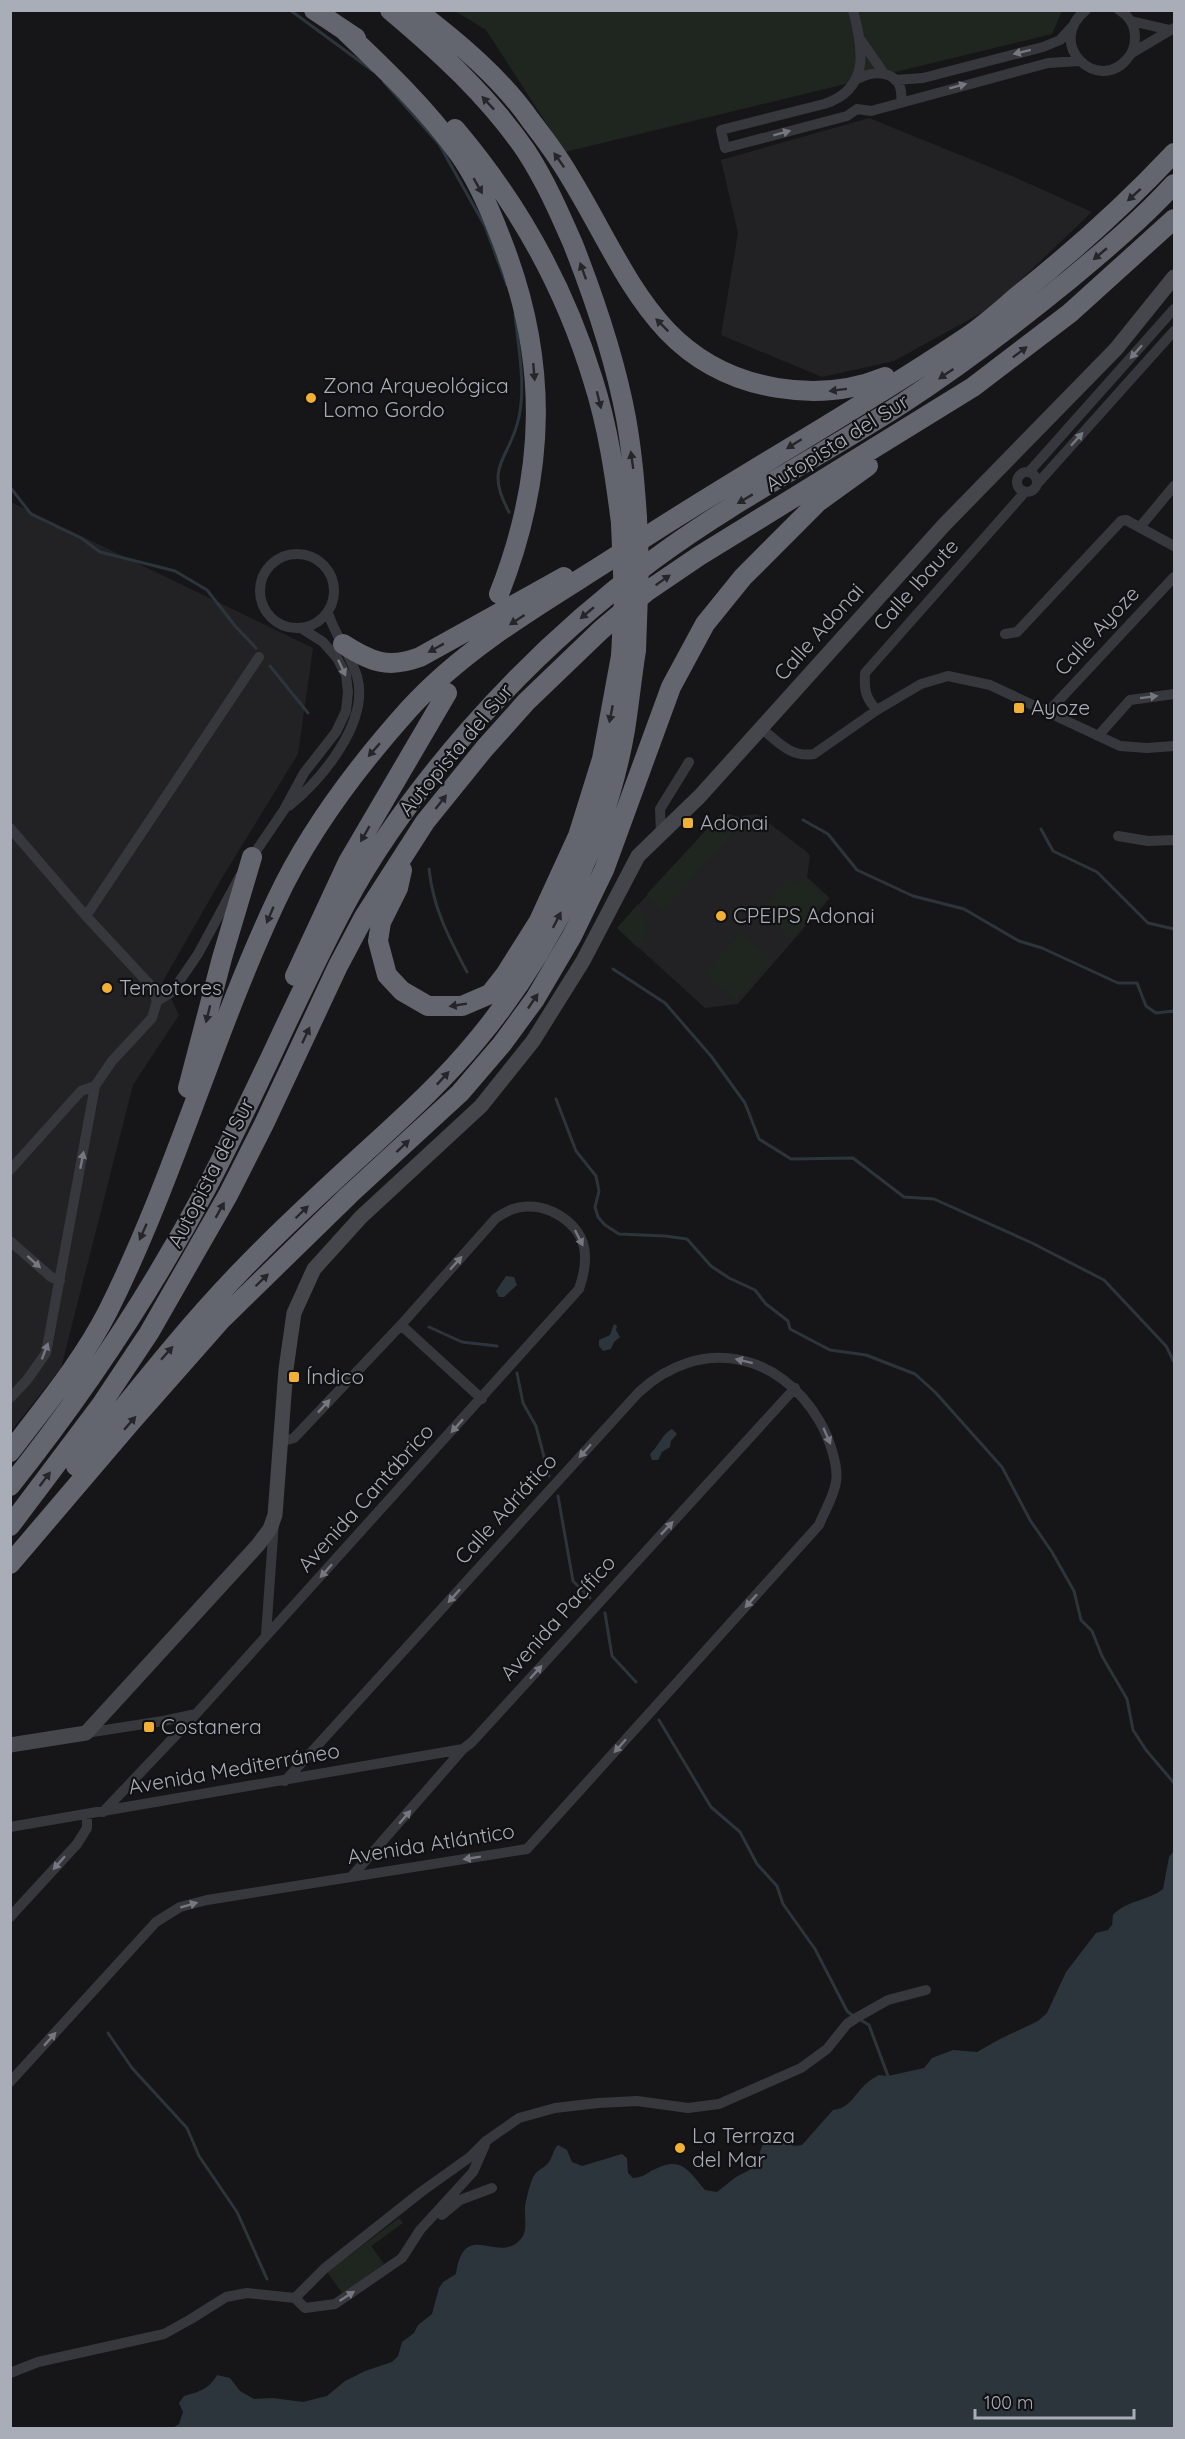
<svg xmlns="http://www.w3.org/2000/svg" width="1185" height="2439" font-family="Quicksand,sans-serif">
<style>
.built{fill:#222225}
.green{fill:#1e261f}
.water{fill:#2c353c}
.lines{fill:none;stroke-linecap:round;stroke-linejoin:round}
.stream{stroke:#2c353c;stroke-width:3}
.street{stroke:#37383d;stroke-width:10}
.secondary{stroke:#45474d;stroke-width:15}
.highway{stroke:#63666e;stroke-width:20}
.highway-bridge{stroke:#63666e;stroke-width:20}
.oneway{fill:#757881}
.oneway2{fill:#26262a}
.poi-dot{fill:#f2b134;stroke:#111113;stroke-width:2}
.labels{text-anchor:middle;stroke-width:4.5;stroke-linejoin:round;paint-order:stroke}
.poi-label{font-size:21px;fill:#a8adb8;stroke:#111113;text-anchor:start}
.street-label{font-size:21px;fill:#a8adb8;stroke:#111113}
</style>
<rect width="100%" height="100%" fill="#161618"/>
<path class="built" d="M 869,118 L 1012,176 L 1092,212 L 992,307 L 894,361 L 822,377 L 721,335 L 738,233 L 721,160 Z
M 11,502 L 313,648 L 298,754 L 222,878 L 163,981 L 179,1015 L 133,1085 L 61,1368 L 11,1431 Z
M 722,813 L 739,817 L 757,814 L 807,852 L 810,856 L 807,877 L 830,898 L 738,1004 L 705,1008 L 617,928 Z"/>
<path class="green" d="M 455,11 L 1062,11 L 1052,34 L 565,152 L 486,30 Z
M 722,813 L 739,817 L 749,815 L 663,912 L 647,894 Z
M 789,878 L 798,886 L 805,878 L 828,897 L 792,940 L 769,920 L 771,917 L 762,909 Z
M 638,904 C 652,922 650,929 638,948 L 617,928 Z
M 740,932 L 773,960 L 736,1002 L 704,974 Z
M 399,2218 L 403,2223 L 371,2246 L 384,2264 L 343,2294 L 327,2272 Z"/>
<path class="water" d="M 506,1276 L 514,1277 L 517,1285 L 504,1297 L 499,1297 L 496,1291 Z
M 614,1324 L 617,1326 L 616,1330 L 620,1337 L 614,1342 L 611,1349 L 603,1351 L 599,1346 L 599,1340 L 610,1335 Z
M 672,1429 L 677,1434 L 671,1441 L 670,1447 L 662,1452 L 658,1460 L 652,1460 L 650,1454 C 658,1447 663,1433 672,1429 Z
M 1173,1852 L 1174,1854 L 1174,2428 L 173,2428 L 179,2424 L 183,2412 L 179,2403 L 184,2396 C 199,2392 209,2389 217,2375 L 230,2378 L 240,2391 L 254,2399 L 273,2398 L 303,2402 L 327,2396 L 345,2381 L 365,2371 L 392,2362 L 398,2356 L 402,2342 L 414,2333 L 418,2325 L 432,2314 L 439,2288 L 443,2282 L 456,2274 C 464,2219 496,2263 519,2241 C 529,2232 524,2218 525,2206 C 527,2197 530,2181 535,2174 C 539,2169 546,2167 549,2162 C 553,2156 553,2150 558,2145 L 567,2150 L 572,2162 L 582,2166 L 622,2154 L 627,2158 L 628,2173 L 633,2178 C 640,2178 645,2175 651,2171 C 680,2155 687,2168 705,2190 L 717,2192 L 736,2177 L 757,2166 C 760,2150 763,2131 784,2134 L 794,2146 L 802,2145 L 833,2110 C 851,2108 854,2094 867,2083 C 870,2080 875,2077 879,2075 L 888,2076 L 924,2068 L 932,2058 L 953,2050 L 977,2052 L 1000,2039 L 1038,2021 L 1047,2013 L 1066,1972 L 1096,1933 L 1108,1930 L 1112,1925 L 1113,1915 C 1127,1900 1148,1901 1163,1889 L 1169,1857 Z"/>
<g class="lines">
<path class="stream" d="M 290,10 L 373,71
M 384,82 L 439,144 L 485,226 L 507,285
M 10,487 L 31,514 L 81,538 L 100,552 L 175,571 L 207,590 L 236,627 L 256,648
M 509,512 C 483,465 510,460 519,417 C 526,383 518,347 515,314
M 270,666 L 308,713
M 803,820 L 828,834 L 857,870 L 913,896 L 964,909 L 1019,941 L 1042,948 L 1118,983 L 1137,983 L 1146,1006 L 1156,1013 L 1174,1011
M 1041,829 L 1053,851 L 1097,872 L 1148,923 L 1174,929
M 429,869 C 433,908 449,938 467,972
M 613,969 L 665,1003 L 711,1056 L 745,1103 L 759,1139 L 791,1159 L 853,1158 L 904,1197 L 934,1199 L 1032,1243 L 1104,1280 L 1166,1346 L 1174,1362
M 556,1099 L 576,1151 L 596,1176 L 599,1191 L 595,1207 L 598,1217 L 605,1225 L 619,1234 L 665,1236 L 687,1239 L 711,1266 L 729,1278 L 755,1290 L 766,1304 L 788,1321 L 790,1329 L 830,1350 L 866,1355 L 915,1374 L 935,1392 L 1002,1467 L 1030,1520 L 1052,1552 L 1074,1591 L 1081,1620 L 1092,1631 L 1102,1656 L 1127,1699 L 1133,1730 L 1146,1750 L 1174,1783
M 429,1327 L 462,1342 L 497,1346
M 517,1373 L 523,1403 L 536,1426 L 549,1476
M 558,1496 L 573,1581 L 590,1598
M 605,1613 L 612,1656 L 636,1682
M 659,1720 L 711,1807 L 740,1832 L 757,1864 L 777,1886 L 783,1904 L 815,1949 L 847,2011 L 853,2016
M 859,2019 L 869,2025 L 888,2076
M 108,2033 L 132,2068 L 187,2128 L 199,2156 L 237,2212 L 267,2279"/>
<path class="street" d="M 853,10 C 863,48 871,89 824,104 L 721,130 L 725,148 L 847,116 L 857,109 L 871,111 L 1048,63 L 1080,61
M 1086,10 C 1044,44 1098,94 1127,59 C 1133,53 1135,46 1135,37 C 1135,26 1129,16 1119,10
M 1131,21 L 1170,30
M 860,39 L 883,72
M 1132,53 L 1174,28
M 857,79 C 878,68 905,72 901,102
M 895,80 L 923,78 L 1043,47 L 1060,40 L 1072,27
M1017 482a10 10 0 1 1 20 0a10 10 0 1 1-20 0Z
M 1029,472 L 1174,309
M 1038,483 L 1174,331
M 1140,527 L 1174,486
M260 591a37 37 0 1 1 74 0a37 37 0 1 1-74 0Z
M 1005,634 L 1017,632 L 1121,521 L 1126,520 L 1174,546
M 877,710 C 865,698 864,689 865,673 L 1025,492
M 1048,712 L 1174,577
M 761,728 C 778,742 791,758 814,754 L 877,710 L 921,684 L 948,676 L 990,685 L 1120,746 L 1147,748 L 1174,746
M 1098,736 L 1130,700 L 1174,694
M 289,806 C 322,779 370,722 357,676 C 350,654 335,635 328,613
M 10,828 L 86,916 L 152,987 L 157,1001
M 661,834 L 660,809 L 689,762
M 1118,836 L 1148,841 L 1174,840
M 250,860 L 284,810 L 304,773 L 336,732 L 346,711 L 348,692 L 346,675 L 337,658 L 323,642 L 301,628
M 86,916 L 259,657
M 157,1001 L 172,992 L 198,954 L 240,876
M 10,1170 L 81,1091 L 95,1086 L 112,1061 L 152,1018 L 157,1001
M 10,1241 L 51,1277 L 60,1281
M 401,1325 L 482,1399
M 10,1398 L 27,1380 L 46,1353 L 95,1086
M 266,1635 L 274,1522
M 86,1733 L 163,1721 L 196,1714
M 103,1812 L 196,1714 L 579,1289 C 584,1275 587,1262 584,1247 C 578,1219 540,1199 513,1209 C 507,1211 501,1215 496,1218 L 401,1325 L 294,1438 L 280,1442
M 10,1827 L 463,1749
M 352,1876 L 463,1749 L 472,1742 L 795,1388
M 10,1917 L 77,1844 L 87,1828 L 87,1815
M 10,2082 L 156,1922 L 180,1907 L 207,1900 L 527,1849 L 819,1525 C 824,1512 834,1496 836,1482 C 839,1465 828,1436 820,1422 C 779,1351 700,1336 639,1392 L 285,1781
M 442,2215 L 460,2200 L 492,2188
M 295,2298 L 305,2308 L 335,2304 L 402,2258 L 420,2230 L 473,2172 L 485,2145
M 10,2373 L 38,2362 L 164,2334 L 191,2319 L 226,2297 L 247,2293 L 295,2298 L 325,2268 L 421,2192 L 470,2157 L 486,2141 L 519,2118 L 555,2108 L 598,2103 L 637,2101 L 688,2108 L 719,2104 L 801,2068 L 827,2049 L 847,2024 L 856,2018 L 888,2000 L 926,1990"/>
<path class="secondary" d="M 10,1745 L 86,1733 L 258,1545 L 270,1529 L 275,1515 L 286,1369 L 294,1313 L 314,1269 L 361,1217 L 481,1106 L 533,1041 L 583,961 L 638,856 L 700,796 L 944,525 L 1116,349 L 1174,277"/>
<path class="highway" d="M 314,10 L 356,38
M 390,10 C 440,52 489,97 526,151 C 545,180 559,212 573,244 C 595,300 615,359 626,418 C 632,451 635,485 637,518
M 416,10 C 458,42 501,78 531,121 C 545,139 559,158 570,177 C 627,270 655,368 778,388 C 815,394 851,391 885,377
M 345,31 C 386,70 426,108 459,154 C 477,179 489,207 500,236 C 549,358 547,472 499,594
M 455,129 C 517,202 565,288 593,380 C 608,427 615,475 621,523
M 343,644 C 371,662 388,669 420,657 L 564,577
M 402,870 L 398,888 L 381,922 L 378,941 L 387,975 L 402,991 L 428,1006 L 462,1006 L 490,994 L 505,975 L 539,921 L 578,836 L 602,759 L 621,656
M 295,976 L 348,862 L 447,693
M 188,1088 L 222,958 L 252,857
M 10,1452 C 44,1407 82,1362 108,1311 C 174,1179 213,1035 276,901 C 309,830 357,767 409,709 C 470,642 552,598 627,549 C 738,476 855,412 965,338 C 985,325 1003,308 1021,293 C 1075,250 1127,203 1174,153
M 76,1466 C 130,1400 181,1333 240,1272 C 282,1228 328,1186 373,1145 C 409,1112 446,1078 477,1040 C 548,955 606,840 625,730 C 629,704 632,676 636,650
M 10,1486 C 85,1392 151,1292 207,1187 C 256,1094 296,997 345,905 C 378,843 423,783 469,730 C 524,667 586,610 653,560 C 732,501 821,456 903,403 C 961,365 1015,324 1069,280 C 1105,250 1142,219 1174,184
M 10,1526 L 101,1405 L 149,1333 L 228,1195 L 264,1124 L 338,966 L 364,917 L 425,822 L 484,749 L 526,702 L 601,630 L 646,592 L 699,556 L 973,387 L 1070,313 L 1174,219
M 10,1564 L 131,1422 L 222,1319 L 349,1195 L 460,1093 L 502,1044 L 535,999 L 572,936 L 604,870 L 671,687 L 705,624 L 743,577 L 818,502 L 868,466"/>
<path class="highway-bridge" d="M 636,650 L 639,565 L 637,518
M 621,656 L 624,598 L 621,523"/>
</g>
<defs><path id="oneway-solid" d="M-6-.8H1V-3.2L6.5 0L1 3.2V.8H-6Z" transform="scale(1.5)"/></defs>
<g class="oneway">
<use href="#oneway-solid" transform="translate(1022 52) rotate(166)"/>
<use href="#oneway-solid" transform="translate(958 86) rotate(-15)"/>
<use href="#oneway-solid" transform="translate(782 133) rotate(-15)"/>
<use href="#oneway-solid" transform="translate(1136 352) rotate(132)"/>
<use href="#oneway-solid" transform="translate(1077 439) rotate(-48)"/>
<use href="#oneway-solid" transform="translate(342 668) rotate(65)"/>
<use href="#oneway-solid" transform="translate(1149 697) rotate(-7)"/>
<use href="#oneway-solid" transform="translate(82 1160) rotate(-79)"/>
<use href="#oneway-solid" transform="translate(579 1238) rotate(63)"/>
<use href="#oneway-solid" transform="translate(34 1262) rotate(42)"/>
<use href="#oneway-solid" transform="translate(456 1263) rotate(-48)"/>
<use href="#oneway-solid" transform="translate(45 1351) rotate(-69)"/>
<use href="#oneway-solid" transform="translate(744 1361) rotate(-166)"/>
<use href="#oneway-solid" transform="translate(324 1406) rotate(-47)"/>
<use href="#oneway-solid" transform="translate(457 1426) rotate(132)"/>
<use href="#oneway-solid" transform="translate(827 1436) rotate(66)"/>
<use href="#oneway-solid" transform="translate(585 1451) rotate(132)"/>
<use href="#oneway-solid" transform="translate(667 1528) rotate(-47)"/>
<use href="#oneway-solid" transform="translate(326 1571) rotate(132)"/>
<use href="#oneway-solid" transform="translate(454 1596) rotate(132)"/>
<use href="#oneway-solid" transform="translate(751 1601) rotate(132)"/>
<use href="#oneway-solid" transform="translate(536 1672) rotate(-48)"/>
<use href="#oneway-solid" transform="translate(620 1746) rotate(132)"/>
<use href="#oneway-solid" transform="translate(405 1817) rotate(-49)"/>
<use href="#oneway-solid" transform="translate(472 1858) rotate(171)"/>
<use href="#oneway-solid" transform="translate(59 1863) rotate(132)"/>
<use href="#oneway-solid" transform="translate(189 1905) rotate(-16)"/>
<use href="#oneway-solid" transform="translate(50 2039) rotate(-48)"/>
<use href="#oneway-solid" transform="translate(347 2296) rotate(-33)"/>
</g>
<g class="oneway2">
<use href="#oneway-solid" transform="translate(488 103) rotate(-133)"/>
<use href="#oneway-solid" transform="translate(559 160) rotate(-125)"/>
<use href="#oneway-solid" transform="translate(478 186) rotate(60)"/>
<use href="#oneway-solid" transform="translate(1134 195) rotate(138)"/>
<use href="#oneway-solid" transform="translate(1100 254) rotate(140)"/>
<use href="#oneway-solid" transform="translate(583 271) rotate(-110)"/>
<use href="#oneway-solid" transform="translate(662 325) rotate(-135)"/>
<use href="#oneway-solid" transform="translate(1020 352) rotate(-37)"/>
<use href="#oneway-solid" transform="translate(534 372) rotate(85)"/>
<use href="#oneway-solid" transform="translate(946 374) rotate(146)"/>
<use href="#oneway-solid" transform="translate(838 390) rotate(173)"/>
<use href="#oneway-solid" transform="translate(599 400) rotate(76)"/>
<use href="#oneway-solid" transform="translate(794 444) rotate(148)"/>
<use href="#oneway-solid" transform="translate(632 460) rotate(-98)"/>
<use href="#oneway-solid" transform="translate(745 499) rotate(149)"/>
<use href="#oneway-solid" transform="translate(663 580) rotate(-35)"/>
<use href="#oneway-solid" transform="translate(587 613) rotate(140)"/>
<use href="#oneway-solid" transform="translate(517 620) rotate(147)"/>
<use href="#oneway-solid" transform="translate(436 648) rotate(151)"/>
<use href="#oneway-solid" transform="translate(611 714) rotate(101)"/>
<use href="#oneway-solid" transform="translate(374 750) rotate(131)"/>
<use href="#oneway-solid" transform="translate(441 802) rotate(-52)"/>
<use href="#oneway-solid" transform="translate(365 834) rotate(120)"/>
<use href="#oneway-solid" transform="translate(270 915) rotate(113)"/>
<use href="#oneway-solid" transform="translate(557 920) rotate(-63)"/>
<use href="#oneway-solid" transform="translate(533 1001) rotate(-56)"/>
<use href="#oneway-solid" transform="translate(458 1005) rotate(171)"/>
<use href="#oneway-solid" transform="translate(208 1014) rotate(104)"/>
<use href="#oneway-solid" transform="translate(306 1035) rotate(-65)"/>
<use href="#oneway-solid" transform="translate(443 1078) rotate(-47)"/>
<use href="#oneway-solid" transform="translate(403 1146) rotate(-43)"/>
<use href="#oneway-solid" transform="translate(220 1210) rotate(-61)"/>
<use href="#oneway-solid" transform="translate(302 1212) rotate(-44)"/>
<use href="#oneway-solid" transform="translate(143 1232) rotate(114)"/>
<use href="#oneway-solid" transform="translate(262 1280) rotate(-44)"/>
<use href="#oneway-solid" transform="translate(167 1353) rotate(-49)"/>
<use href="#oneway-solid" transform="translate(130 1423) rotate(-49)"/>
<use href="#oneway-solid" transform="translate(45 1479) rotate(-53)"/>
</g>
<g class="poi-dot">
<circle cx="311" cy="398" r="6"/>
<rect x="1013" y="702" width="12" height="12" rx="3"/>
<rect x="682" y="817" width="12" height="12" rx="3"/>
<circle cx="721" cy="916" r="6"/>
<circle cx="107" cy="988" r="6"/>
<rect x="288" y="1371" width="12" height="12" rx="3"/>
<rect x="143" y="1721" width="12" height="12" rx="3"/>
<circle cx="680" cy="2148" r="6"/>
</g>
<g class="labels">
<g class="poi-label">
<text x="323" y="393">Zona Arqueológica<tspan x="323" dy="24">Lomo Gordo</tspan></text>
<text x="1031" y="715">Ayoze</text>
<text x="700" y="830">Adonai</text>
<text x="733" y="923">CPEIPS Adonai</text>
<text x="119" y="995">Temotores</text>
<text x="306" y="1384">Índico</text>
<text x="161" y="1734">Costanera</text>
<text x="692" y="2143">La Terraza<tspan x="692" dy="24">del Mar</tspan></text>
</g>
<g class="street-label">
<text transform="translate(837 443) rotate(-32)" y="7">Autopista del Sur</text>
<text transform="translate(916 585) rotate(-48)" y="7">Calle Ibaute</text>
<text transform="translate(1097 631) rotate(-47)" y="7">Calle Ayoze</text>
<text transform="translate(819 632) rotate(-48)" y="7">Calle Adonai</text>
<text transform="translate(456 750) rotate(-50)" y="7">Autopista del Sur</text>
<text transform="translate(211 1173) rotate(-63)" y="7">Autopista del Sur</text>
<text transform="translate(366 1498) rotate(-48)" y="7">Avenida Cantábrico</text>
<text transform="translate(506 1509) rotate(-48)" y="7">Calle Adriático</text>
<text transform="translate(558 1618) rotate(-48)" y="7">Avenida Pacífico</text>
<text transform="translate(234 1769) rotate(-10)" y="7">Avenida Mediterráneo</text>
<text transform="translate(431 1844) rotate(-9)" y="7">Avenida Atlántico</text>
</g>
</g>
<rect width="1185" height="2439" fill="none" stroke="#a8adb8" stroke-width="24"/>
<path d="M975 2409v9h159v-9" fill="none" stroke="#a8adb8" stroke-width="3"/>
<text x="984" y="2409" font-size="18" fill="#a8adb8" stroke="#111113" stroke-width="4.5" paint-order="stroke">100 m</text>
</svg>
